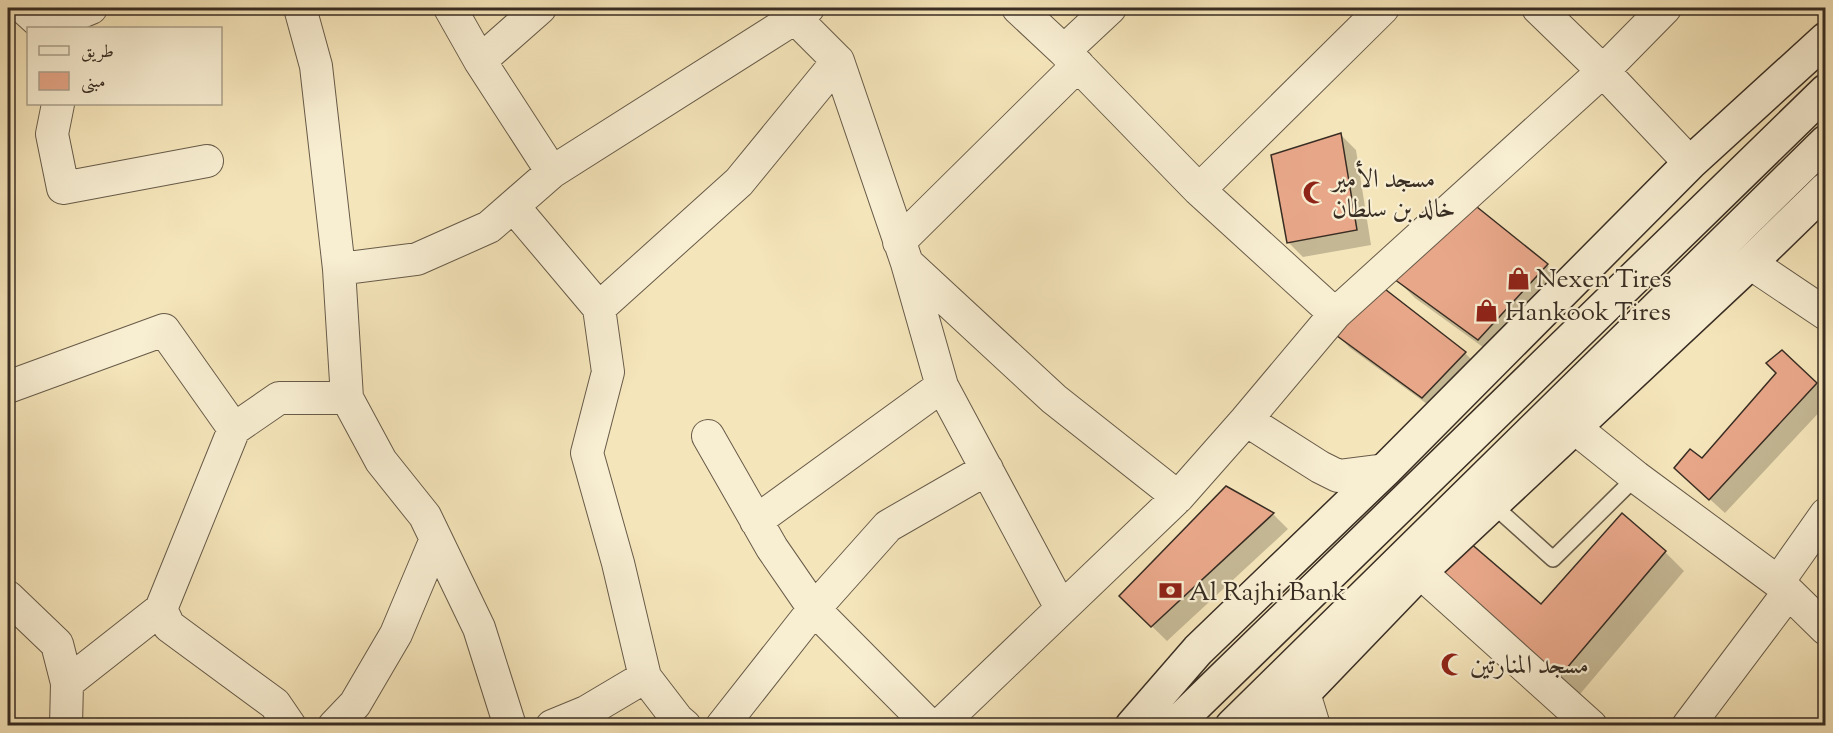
<svg xmlns="http://www.w3.org/2000/svg" width="1833" height="733" font-family="'Sorts Mill Goudy',Amiri,serif">
<style>
.shadow{fill:#0003}
.building{fill:#e8a789;stroke:#382d23;stroke-width:1.5}
.lines{fill:none;stroke-linecap:round;stroke-linejoin:round}
.lane-casing{stroke:#675b49;stroke-width:18}
.street-casing{stroke:#675b49;stroke-width:34}
.secondary-casing{stroke:#382d23;stroke-width:36}
.lane{stroke:#f8eed2;stroke-width:15}
.street{stroke:#f8eed2;stroke-width:32}
.secondary{stroke:#f8eed2;stroke-width:33}
.labels{text-anchor:middle;stroke-width:4.5;stroke-linejoin:round;paint-order:stroke}
.poi-label{font-size:26px;fill:#382d23;stroke:#f8eed2;text-anchor:start}
</style>
<rect width="100%" height="100%" fill="#f5e5ba"/>
<filter id="stains"><feTurbulence type="fractalNoise" baseFrequency=".00333" numOctaves="4"/><feColorMatrix values="0 0 0 0 .2 0 0 0 0 .09 0 0 0 0 .02 0 0 0 .5 -.17"/></filter>
<radialGradient id="worn" r=".72"><stop offset=".6" stop-color="#630" stop-opacity="0"/><stop offset="1" stop-color="#630" stop-opacity=".3"/></radialGradient>
<path class="shadow" d="M 1341,135 L 1356,150 L 1371,245 L 1303,257 L 1288,242 Z
M 1547,265 L 1566,284 L 1498,358 L 1415,298 L 1396,279 Z
M 1335,333 L 1465,353 L 1480,368 L 1438,412 L 1350,348 Z
M 1778,373 L 1816,384 L 1826,393 L 1826,405 L 1725,513 L 1691,482 L 1702,460 Z
M 1227,487 L 1273,514 L 1288,529 L 1167,641 L 1121,596 Z
M 1623,515 L 1665,552 L 1684,571 L 1575,700 L 1457,596 L 1541,606 Z"/>
<path class="building" d="M 1341,133 L 1357,230 L 1287,243 L 1271,155 Z
M 1472,203 L 1548,264 L 1478,340 L 1394,279 Z
M 1381,286 L 1466,352 L 1422,398 L 1333,333 Z
M 1782,350 L 1817,383 L 1709,500 L 1674,468 L 1690,449 L 1702,458 L 1776,373 L 1766,363 Z
M 1226,486 L 1274,513 L 1151,627 L 1119,596 Z
M 1622,513 L 1666,551 L 1555,682 L 1436,577 L 1469,542 L 1541,604 Z"/>
<g class="lines">
<defs>
<path id="lane" d="M 1493,505 L 1553,559 L 1636,477"/>
<path id="street" d="M 24,8 L 46,28
M 300,8 L 316,66 L 339,269 L 347,398 L 381,461 L 425,516 L 479,628 L 510,726
M 450,8 L 480,61 L 552,172
M 785,8 L 838,61 L 907,263 L 942,386 L 1061,608
M 1018,8 L 1064,51 L 1199,190 L 1335,314
M 1538,8 L 1603,71 L 1690,163
M 45,27 L 91,8
M 1064,51 L 1110,8
M 480,61 L 540,8
M 58,104 L 52,134 L 63,188 L 207,161
M 1199,190 L 1383,8
M 513,206 L 599,308 L 608,372 L 587,453 L 618,563 L 645,677 L 678,720 L 685,726
M 899,242 L 1078,65
M 907,263 L 1054,399 L 1178,497
M 1750,263 L 1826,314
M 339,269 L 417,259 L 489,227 L 552,172 L 795,18 L 808,8
M 599,308 L 739,182 L 838,61
M 8,387 L 164,330 L 234,429 L 161,609 L 169,626 L 275,704 L 290,726
M 1246,420 L 1320,467 L 1338,476 L 1385,470
M 1575,428 L 1636,477 L 1778,582 L 1826,629
M 234,429 L 279,398 L 347,398
M 708,436 L 772,548 L 814,609 L 930,726
M 756,521 L 942,386
M 1420,572 L 1591,726
M 1778,582 L 1826,514
M 8,597 L 57,644 L 67,683 L 66,726
M 67,683 L 161,609
M 1304,693 L 1314,726
M 334,726 L 355,704 L 396,634 L 436,539
M 552,726 L 586,712 L 645,677
M 722,726 L 814,609 L 888,526 L 987,469
M 939,726 L 1178,497 L 1246,420 L 1335,314 L 1603,71 L 1665,8
M 1688,726 L 1788,593"/>
<path id="secondary" d="M 1132,726 L 1198,650 L 1385,470 L 1690,163 L 1826,39
M 1174,726 L 1826,91
M 1232,726 L 1826,142
M 1272,726 L 1420,572 L 1750,263 L 1826,189"/>
</defs>
<use href="#lane" class="lane-casing"/>
<use href="#street" class="street-casing"/>
<use href="#secondary" class="secondary-casing"/>
<use href="#lane" class="lane"/>
<use href="#street" class="street"/>
<use href="#secondary" class="secondary"/>
</g>
<defs>
<symbol id="mosque-bare" viewBox="-9 -9 18 18"><path d="M3.5-4.9A6 6 0 1 0 3.5 4.9A5 5 0 1 1 3.5-4.9Z" fill="#8f2418" stroke="#f8eed2" stroke-width="2.5" paint-order="stroke"/></symbol>
<symbol id="shop-bare" viewBox="-9 -9 18 18"><path d="M-5-2.5h2.3a2.7 3.5 0 0 1 5.4 0H5L5.5 6h-11ZM-1.5-2.5h3a1.5 2.3 0 0 0-3 0Z" fill="#8f2418" stroke="#f8eed2" stroke-width="2.5" paint-order="stroke"/></symbol>
<symbol id="bank-bare" viewBox="-9 -9 18 18"><path d="M-6-4H6V4H-6ZM0-2.3a2.3 2.3 0 1 0 0 4.6a2.3 2.3 0 1 0 0-4.6Z" fill="#8f2418" stroke="#f8eed2" stroke-width="2.5" paint-order="stroke"/></symbol>
</defs>
<g fill-rule="evenodd">
<use href="#mosque-bare" x="1298" y="176" width="33" height="33"/>
<use href="#shop-bare" x="1502" y="262" width="33" height="33"/>
<use href="#shop-bare" x="1470" y="294" width="33" height="33"/>
<use href="#bank-bare" x="1154" y="574" width="33" height="33"/>
<use href="#mosque-bare" x="1436" y="648" width="33" height="33"/>
</g>
<g class="labels">
<g class="poi-label">
<text x="1332" y="187">مسجد الأمير<tspan x="1332" dy="30">خالد بن سلطان</tspan></text>
<text x="1536" y="287">Nexen Tires</text>
<text x="1505" y="320">Hankook Tires</text>
<text x="1189" y="600">Al Rajhi Bank</text>
<text x="1470" y="673">مسجد المنارتين</text>
</g>
</g>
<rect width="1833" height="733" fill="none" stroke="#f5e5ba" stroke-width="30"/>
<rect x="9" y="9" width="1815" height="715" fill="none" stroke="#382d23" stroke-width="3"/>
<rect x="15" y="15" width="1803" height="703" fill="none" stroke="#382d23" stroke-width="1.5"/>
<rect x="27" y="27" width="195" height="78" fill="#f8eed2" stroke="#aba18c" stroke-width="1.5"/>
<rect x="39" y="46" width="30" height="9" fill="#f8eed2" stroke="#aba18c" stroke-width="1.5"/>
<text x="81" y="57" font-size="18" fill="#382d23">طريق</text>
<rect x="39" y="72" width="30" height="18" fill="#e8a789" stroke="#aba18c" stroke-width="1.5"/>
<text x="81" y="87" font-size="18" fill="#382d23">مبنى</text>
<rect width="100%" height="100%" filter="url(#stains)"/>
<rect width="100%" height="100%" fill="url(#worn)"/>
</svg>
